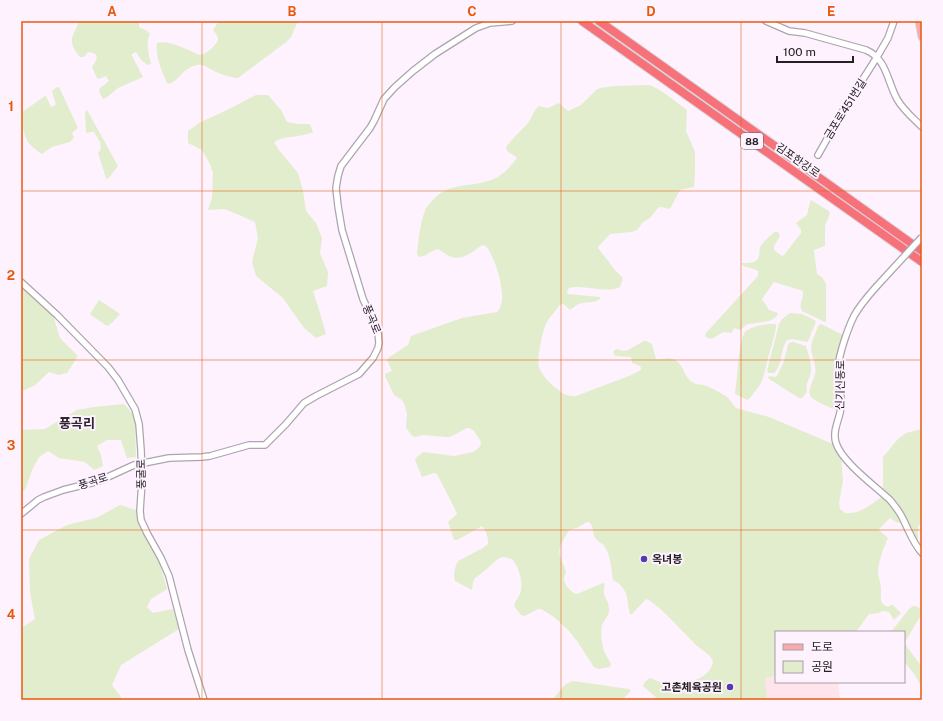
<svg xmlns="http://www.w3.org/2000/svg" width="943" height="721" font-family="'Public Sans','Noto Sans KR',sans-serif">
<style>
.education{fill:#ffe4eb}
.green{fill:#e2edcd}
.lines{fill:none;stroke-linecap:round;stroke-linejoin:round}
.minor-casing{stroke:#aea4af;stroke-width:8}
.major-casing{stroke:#d8d7d8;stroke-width:9}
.highway-casing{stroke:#d8d7d8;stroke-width:10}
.minor{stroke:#fff;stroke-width:5.5}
.major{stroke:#faaaaf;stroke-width:7}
.highway{stroke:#f7717a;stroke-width:8}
.minor-bridge-casing{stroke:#aea4af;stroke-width:8;stroke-linecap:butt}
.minor-bridge{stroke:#fff;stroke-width:5.5}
.grid{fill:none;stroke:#e8590c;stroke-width:1;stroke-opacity:0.55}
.poi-dot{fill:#543ab1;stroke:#fdf2fe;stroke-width:1.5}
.labels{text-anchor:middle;stroke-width:4;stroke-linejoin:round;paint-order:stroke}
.shield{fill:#fdf2fe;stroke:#655f65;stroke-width:1}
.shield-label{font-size:10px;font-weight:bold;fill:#242024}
.street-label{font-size:11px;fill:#242024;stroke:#fdf2fe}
.poi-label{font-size:11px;font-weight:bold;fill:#242024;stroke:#fdf2fe;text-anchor:start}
.quarter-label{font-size:13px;font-weight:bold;fill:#2f2730;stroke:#fdf2fe}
.neatline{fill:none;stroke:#e8590c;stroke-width:1.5}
.grid-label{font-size:13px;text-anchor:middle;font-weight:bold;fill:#e8590c}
</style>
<rect width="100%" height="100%" fill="#fdf2fe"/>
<path class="education" d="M 776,676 L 776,682 L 838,682 L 840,700 L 767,700 L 765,678 Z"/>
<path class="green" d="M 79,21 L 139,21 L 139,26 L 140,28 L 146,30 L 150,34 C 145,43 149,55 151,64 L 148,65 L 142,61 L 136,52 L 132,54 L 132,56 L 143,77 L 118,88 L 106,98 L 103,99 L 100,94 L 99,89 L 109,81 L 106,76 L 99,79 L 97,78 L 92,67 C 98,59 100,53 88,52 L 84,57 L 80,57 C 76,53 71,45 72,39 C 72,35 78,26 79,21 Z
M 219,21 L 298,21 L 291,37 L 285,43 L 238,78 C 232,78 220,74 214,71 C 205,66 202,62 191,67 C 181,71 181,79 169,84 L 167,83 C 162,72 155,56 157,43 C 169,39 189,51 200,55 C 206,54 218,45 218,38 C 217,35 215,32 213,30 Z
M 648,85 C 659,87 677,103 687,110 L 686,131 L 695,152 L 695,173 L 694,187 L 680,190 L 670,209 L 661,207 L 658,208 L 650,218 L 643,222 L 637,230 L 632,232 L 610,234 L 599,246 L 598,248 L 615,270 L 623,278 L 620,287 C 606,294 585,284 569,288 L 567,292 L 568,294 L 600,297 L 601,298 C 595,304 586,301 579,304 C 576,305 573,308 570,310 C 568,308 565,305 563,304 C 559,304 558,308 556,310 C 553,314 549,318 547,322 C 542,331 537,358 539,367 C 541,374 551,385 557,389 C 563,394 568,397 576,396 L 629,376 L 641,370 L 641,368 L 640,366 L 632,363 L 631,357 L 615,356 L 613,352 L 616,349 L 624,351 L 628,350 L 644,341 L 646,341 L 652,344 L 656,359 C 661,360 667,357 672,359 C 683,361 683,376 692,382 C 696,385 699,384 703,385 C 707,386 712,388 715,390 C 719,392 725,395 728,398 C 732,401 732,405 736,408 L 769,417 L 833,444 L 841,457 L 843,480 L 839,503 L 840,509 L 845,513 C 860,515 871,504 883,496 L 891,503 L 902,522 C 898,525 894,520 890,518 L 879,529 L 880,531 L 888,538 C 883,549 878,562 878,574 C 879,579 881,584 881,590 C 881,598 879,604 888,607 L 891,605 L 893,605 L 901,613 L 894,620 L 889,612 L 882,611 L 879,613 L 869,614 L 856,632 L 776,632 L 776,676 L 765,678 L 767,700 L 659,700 L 643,686 L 644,683 L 650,678 C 656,680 661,683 668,684 C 683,685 711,680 713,661 C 709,653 701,650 695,644 C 680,629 666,612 649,600 L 646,599 L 632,614 L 630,614 C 627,604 629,594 621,586 C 619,583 616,582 613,580 C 611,568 611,556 604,545 C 602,543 598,542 596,539 C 592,534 594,526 589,522 L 587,522 L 577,528 L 569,530 C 567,534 561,543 560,547 C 557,556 565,564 566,572 C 566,574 564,576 564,578 C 564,585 571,593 577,594 L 603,583 L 605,584 C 601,597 608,597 609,608 C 610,615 605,619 602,625 C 600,633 602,646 605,653 C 607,657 609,660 611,664 L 610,667 L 599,669 L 594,667 L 577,641 L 569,631 L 554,617 L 541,609 L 538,609 L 525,616 L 521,615 L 514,606 C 515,601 518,598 520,594 C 524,583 519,567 512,559 L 504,557 L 499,558 L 483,572 L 475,578 L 473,582 L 472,590 L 455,581 C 453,576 455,566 458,561 L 483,548 L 488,544 C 489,539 486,532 483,527 L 482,526 L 457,540 L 454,540 L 448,522 L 456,515 L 457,513 L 437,474 L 434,473 L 422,477 L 415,460 L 417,457 L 423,452 L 454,456 L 473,452 L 479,448 L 481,443 L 480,440 L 474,431 L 470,428 L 467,428 L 450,437 L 446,437 L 423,435 L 415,437 L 411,435 L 406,427 L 407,414 L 404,403 L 402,400 L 394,395 L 385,376 L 385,374 L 392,371 L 387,360 L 388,358 L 408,345 L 411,336 L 462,318 L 497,312 C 510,300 495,257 486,246 L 482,245 C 474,251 461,262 449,256 C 445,254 442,251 438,249 C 431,250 427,256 420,257 L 418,256 L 417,253 C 419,239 420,222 426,208 C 428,206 430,203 432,201 C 449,181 472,188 494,179 C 503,175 511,166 517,158 L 516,157 L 507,151 L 506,147 C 513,138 521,131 528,123 C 532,117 534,110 539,106 L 548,108 L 559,103 L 568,111 L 581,105 L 596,90 L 600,88 L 616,86 Z
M 57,87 L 59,87 L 78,128 L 72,133 L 74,138 L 70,142 L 52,147 L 42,154 C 26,143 26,141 22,123 C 22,120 21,117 21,113 L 45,96 L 46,96 L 51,107 L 56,105 L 52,91 Z
M 256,95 L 268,95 L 281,110 L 287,122 L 298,124 L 310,124 L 313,132 C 300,138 286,135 274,142 L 278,149 L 298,173 L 303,191 L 306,211 L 316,223 L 322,238 L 320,253 L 328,272 L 327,286 L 313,291 L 319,310 L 326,334 L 316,338 L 304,328 L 283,298 L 256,276 L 252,262 L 258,238 L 255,222 L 237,214 L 224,209 L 208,210 L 212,198 L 213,173 L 209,162 L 202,150 L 188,143 L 188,131 L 199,123 L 227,110 Z
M 87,110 L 118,166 L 108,179 L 106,178 L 98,153 L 101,149 L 100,142 L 94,132 L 91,132 L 87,133 L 86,132 L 85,112 Z
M 811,200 L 829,211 L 830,213 L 825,226 L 825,246 L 814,250 L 814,251 L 817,274 L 822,277 L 826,284 L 826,322 L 825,322 L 802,311 C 798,304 804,298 803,291 L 774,282 L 762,299 L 769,310 L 778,313 C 774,325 755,321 746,325 C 744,326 742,329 741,330 L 734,328 L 732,332 L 731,333 C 728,333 726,332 724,332 C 717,334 713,343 705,336 L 706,333 L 758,276 L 758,271 C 753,268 747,268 742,265 L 742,263 C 748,263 757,264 759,256 C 760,253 759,250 760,247 C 763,242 772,234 776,231 L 779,233 L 780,236 L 774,246 L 774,250 L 782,256 L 784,255 L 801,233 C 802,228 798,227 796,223 L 807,215 L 810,202 Z
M 21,285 L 53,315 L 60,338 L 78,356 L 67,373 L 58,375 L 49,372 L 35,385 L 21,392 Z
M 99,300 L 120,314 L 112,323 L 107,326 L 91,315 L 90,314 Z
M 790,313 L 802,314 L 816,321 L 815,324 L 809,339 L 807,342 L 792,339 L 787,340 C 780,350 783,365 774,373 L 768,373 L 767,371 L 779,324 L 782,319 Z
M 771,324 L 776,324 L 776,328 C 774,338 771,347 768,358 C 764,374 765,380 753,394 C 751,397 750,399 747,400 L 735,394 L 735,392 C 738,380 738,339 746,331 C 751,327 765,324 771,324 Z
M 821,324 L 843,335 L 836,374 L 838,402 L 837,407 L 836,410 C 831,408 814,401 811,397 C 806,391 814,380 815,374 C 817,366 812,357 811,349 C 811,341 816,333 818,326 Z
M 793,342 L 806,346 C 808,353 812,363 811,371 C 810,381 805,380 807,392 L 802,398 L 799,398 L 769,379 L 768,378 L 769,376 L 775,377 L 777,376 L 784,361 L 788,345 L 789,343 Z
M 124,404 L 128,408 L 135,418 L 136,457 L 127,458 L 121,440 L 107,440 L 97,446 L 101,455 L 103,466 L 94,470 L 85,462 L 59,458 L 48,451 L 39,457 L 33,468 L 25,490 L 21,492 L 21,430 L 45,429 L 77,410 L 94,407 Z
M 922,429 L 922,522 L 919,525 L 918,527 L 918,544 L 901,509 L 896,502 L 883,490 L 883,457 L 898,439 L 906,433 Z
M 120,505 L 136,510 L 137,519 L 144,535 L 158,558 L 167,589 L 151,599 L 147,607 L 153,613 L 173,609 L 179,629 L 121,665 L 112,685 L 123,700 L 21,700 L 21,628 L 35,619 L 30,593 L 29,559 L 39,540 L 67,525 L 96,518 Z
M 913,606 C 918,606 922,609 921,615 L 905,642 L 907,647 L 922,667 L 922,688 L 915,675 L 904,662 L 904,632 L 891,632 L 909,609 Z
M 573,681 L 629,689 L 631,691 L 622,700 L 552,700 C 560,693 561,684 573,681 Z"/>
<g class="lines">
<defs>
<path id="minor" d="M 766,21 L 789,31 L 805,33 L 866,50 C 887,59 887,81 897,99 C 903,110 913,118 922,127
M 818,155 L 844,109 L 877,57 L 888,38 L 894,21
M 21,282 L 57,315 L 108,367 L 118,380 L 135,409 L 139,424 L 141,450 L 142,481 L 140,511 L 141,520 L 147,533 L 161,558 L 169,576 L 188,650 L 204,700
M 876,287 C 868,296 860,305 854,316 C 848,328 839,354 838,368 C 838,381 842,394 841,407 C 840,419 832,430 836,443 C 842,462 875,486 890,500 C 895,506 900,512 903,519 C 909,531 913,543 922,553
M 21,514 L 38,500 L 44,497 L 63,490 L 99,481 L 134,465 L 169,458 L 202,457 L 210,456 L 249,445 L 265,445 L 286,424 L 304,403 L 316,396 L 359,374 L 373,358 L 378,348 L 379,343 L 378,332 L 363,299 L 342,230 L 338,206 L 336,188 L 338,176 L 341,166 L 370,128 L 374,121 L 384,99 L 395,87 L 413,71 L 435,54 L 476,28 L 490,23 L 512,21"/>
<path id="major" d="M 919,21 L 922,37"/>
<path id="highway" d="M 582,21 L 922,262
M 599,21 L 713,102 L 922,251"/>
</defs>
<use href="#minor" class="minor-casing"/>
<use href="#major" class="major-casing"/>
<use href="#highway" class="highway-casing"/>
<use href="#minor" class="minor"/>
<use href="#major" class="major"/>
<use href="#highway" class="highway"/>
<defs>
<path id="minor-bridge" d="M 876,287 L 922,237"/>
</defs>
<use href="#minor-bridge" class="minor-bridge-casing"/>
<use href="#minor-bridge" class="minor-bridge"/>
</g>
<path class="grid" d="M 202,21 L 202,700M 382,21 L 382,700M 561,21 L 561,700M 741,21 L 741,700M 21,191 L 922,191M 21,360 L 922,360M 21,530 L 922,530"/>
<g class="poi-dot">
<circle cx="644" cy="559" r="4"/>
<circle cx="730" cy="687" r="4"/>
</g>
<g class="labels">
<rect class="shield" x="741" y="133" width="22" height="16" rx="3"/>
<g class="shield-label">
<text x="752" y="145">88</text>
</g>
<g class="street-label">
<text transform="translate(845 109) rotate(-58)" y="4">금포로451번길</text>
<text transform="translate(798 160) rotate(35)" y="4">김포한강로</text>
<text transform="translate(372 319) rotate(68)" y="4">풍곡로</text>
<text transform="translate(840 385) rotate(-89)" y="4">신기신동로</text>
<text transform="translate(141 474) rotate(-91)" y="4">풍굴로</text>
<text transform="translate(93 481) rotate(-18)" y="4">풍곡로</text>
</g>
<g class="poi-label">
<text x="652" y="563">옥녀봉</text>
<text x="722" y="691" text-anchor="end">고촌체육공원</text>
</g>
<g class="quarter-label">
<text x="77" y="428">풍곡리</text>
</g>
</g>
<rect width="943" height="721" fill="none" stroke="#fdf2fe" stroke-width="44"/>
<rect x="775" y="631" width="130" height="52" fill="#fdf2fe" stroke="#a69ea7"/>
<rect x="783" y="644" width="20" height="6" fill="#faaaaf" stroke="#a69ea7"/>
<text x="811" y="651" font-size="12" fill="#242024">도로</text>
<rect x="783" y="661" width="20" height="12" fill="#e2edcd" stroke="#a69ea7"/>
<text x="811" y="671" font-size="12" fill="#242024">공원</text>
<path d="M777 56v6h76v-6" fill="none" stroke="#242024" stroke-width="2"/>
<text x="783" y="56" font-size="12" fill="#242024" stroke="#fdf2fe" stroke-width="3" paint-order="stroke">100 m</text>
<rect x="22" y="22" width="899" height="677" class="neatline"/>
<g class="grid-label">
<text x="112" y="16">A</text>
<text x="292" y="16">B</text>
<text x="472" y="16">C</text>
<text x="651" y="16">D</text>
<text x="831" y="16">E</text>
<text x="11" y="111">1</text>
<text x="11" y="280">2</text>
<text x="11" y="450">3</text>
<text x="11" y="619">4</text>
</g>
</svg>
